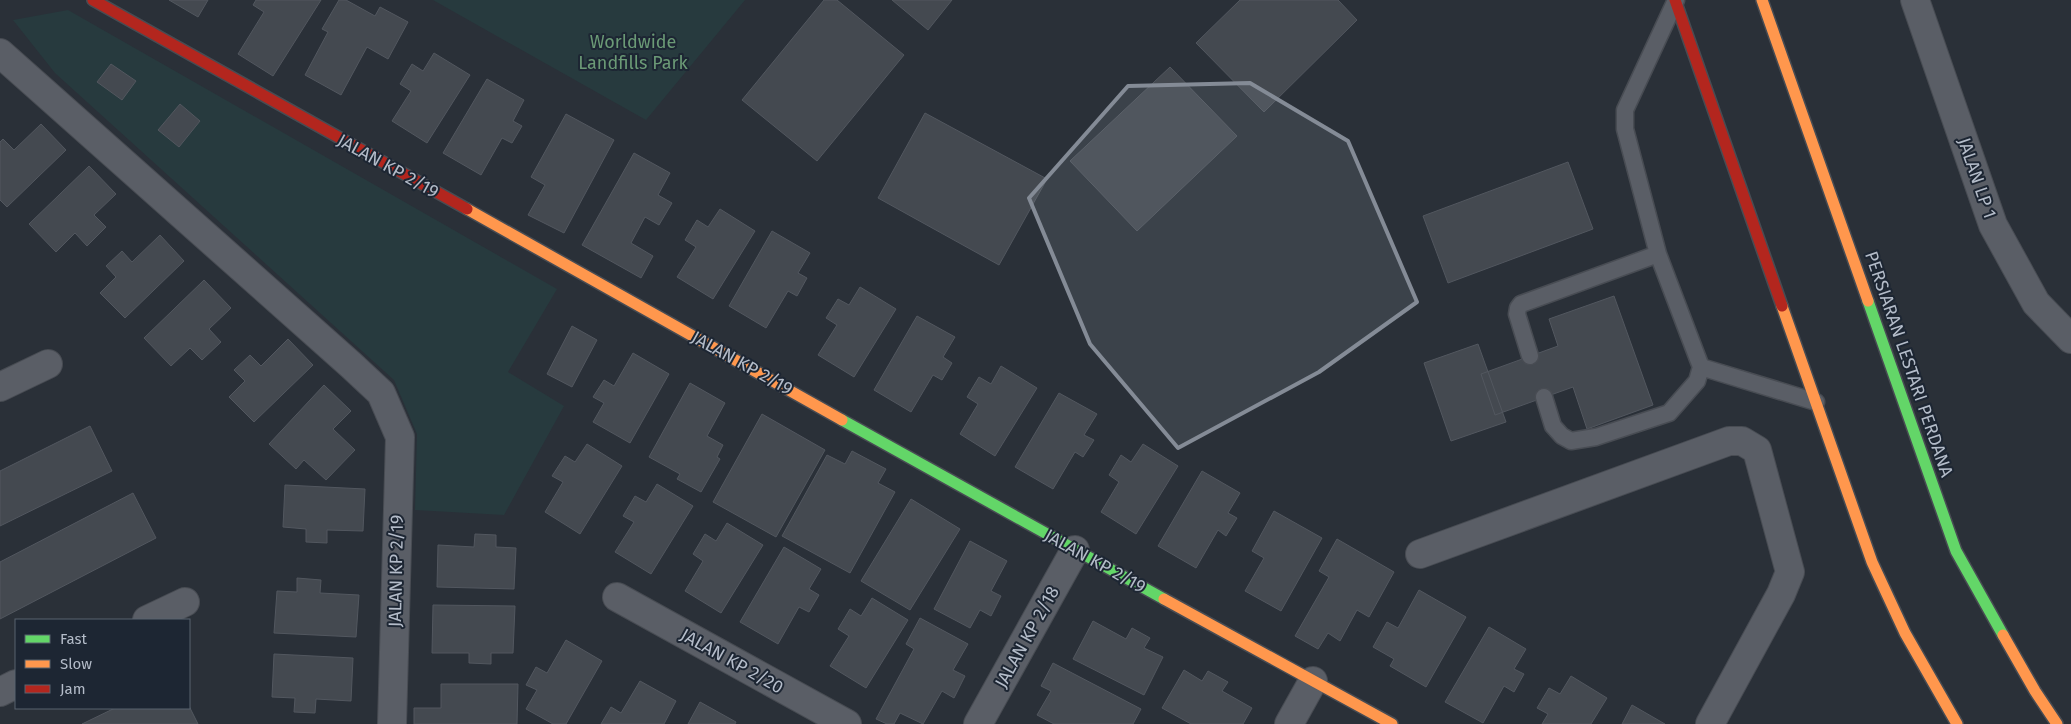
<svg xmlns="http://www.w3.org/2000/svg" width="2071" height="724" font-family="'Fira Sans',sans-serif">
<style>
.green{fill:#273a3e}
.building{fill:#444950;stroke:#52575f}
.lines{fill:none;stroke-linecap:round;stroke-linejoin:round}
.lane-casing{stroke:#484c53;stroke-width:19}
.street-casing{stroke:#484c53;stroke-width:30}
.fast-casing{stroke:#484c53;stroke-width:14}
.slow-casing{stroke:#484c53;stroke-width:14}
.jam-casing{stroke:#484c53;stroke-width:14}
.lane{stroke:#5a5e66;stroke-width:16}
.street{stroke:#5a5e66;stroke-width:28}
.fast{stroke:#63d668;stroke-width:11}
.slow{stroke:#ff974d;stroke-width:11}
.jam{stroke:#b3261e;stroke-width:11}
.marked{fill:#848b96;fill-opacity:0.2;stroke:#848b96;stroke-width:4;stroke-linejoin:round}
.labels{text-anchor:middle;stroke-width:4;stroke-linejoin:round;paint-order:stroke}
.park-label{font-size:18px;fill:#6b9a76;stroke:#1d2633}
.street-label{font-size:18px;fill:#b4bcc9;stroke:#1d2633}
</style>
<rect width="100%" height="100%" fill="#2a3038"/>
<path class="green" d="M 433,0 L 745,0 L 646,120 Z
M 68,10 L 557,289 L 508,372 L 564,406 L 504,515 L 415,510 L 417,434 L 394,380 L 55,73 L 13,20 Z"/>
<path class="building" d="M 169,0 L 208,0 L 198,17 Z
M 256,0 L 321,0 L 273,76 L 238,54 L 264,12 L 253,5 Z
M 339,0 L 346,0 L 375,16 L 380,7 L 408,22 L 388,59 L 367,47 L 341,95 L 305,75 L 328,32 L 322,29 Z
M 824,0 L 837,0 L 904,55 L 817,161 L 742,100 Z
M 892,0 L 952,0 L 928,30 Z
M 1240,0 L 1338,0 L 1357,20 L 1264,112 L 1196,43 Z
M 434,53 L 470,75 L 427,143 L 392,121 L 411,91 L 400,84 L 412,64 L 423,71 Z
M 111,64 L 136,81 L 122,100 L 97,82 Z
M 1170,67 L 1237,136 L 1137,231 L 1070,161 Z
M 487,79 L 524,100 L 513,121 L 522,126 L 512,143 L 502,138 L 481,175 L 443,153 Z
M 180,104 L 200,121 L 179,147 L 158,130 Z
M 925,113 L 1047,179 L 999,265 L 878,198 Z
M 566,114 L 614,140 L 564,233 L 528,215 L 545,185 L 531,177 Z
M 41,124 L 66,150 L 7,207 L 0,200 L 0,142 L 3,139 L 14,150 Z
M 634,153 L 670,173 L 658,195 L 672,203 L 659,225 L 645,217 L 631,243 L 653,256 L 641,278 L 582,245 Z
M 1568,162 L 1593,229 L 1448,283 L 1423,216 Z
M 89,166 L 116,194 L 94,215 L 106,227 L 87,246 L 75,233 L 56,252 L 29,224 Z
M 720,209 L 755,231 L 713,299 L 677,277 L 696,247 L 685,240 L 697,220 L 708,227 Z
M 772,231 L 810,253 L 798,273 L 807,278 L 797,296 L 788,291 L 766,328 L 729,306 Z
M 160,235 L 184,261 L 125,318 L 100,293 L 116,277 L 106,266 L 122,251 L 132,262 Z
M 204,280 L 231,308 L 209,329 L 221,342 L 202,360 L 190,348 L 171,366 L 144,338 Z
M 860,287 L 896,309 L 854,377 L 818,355 L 837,325 L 826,318 L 838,299 L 849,305 Z
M 1614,296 L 1653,405 L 1587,429 L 1573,387 L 1495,415 L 1481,374 L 1558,346 L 1549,319 Z
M 917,316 L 955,337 L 943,357 L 952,363 L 942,380 L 933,375 L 911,412 L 874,390 Z
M 572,326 L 597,340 L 572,387 L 547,374 Z
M 288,339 L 313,365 L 254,422 L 229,397 L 245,381 L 234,370 L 250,355 L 261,366 Z
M 1478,344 L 1506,422 L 1451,441 L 1424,363 Z
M 633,353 L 669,374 L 630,443 L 593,422 L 604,403 L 593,397 L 604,380 L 614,386 Z
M 1001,366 L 1037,388 L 995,456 L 960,434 L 978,404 L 967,397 L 979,377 L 991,384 Z
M 690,383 L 725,403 L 707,436 L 723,445 L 717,457 L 720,459 L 701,492 L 677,479 L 680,474 L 649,457 Z
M 324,385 L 351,411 L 333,429 L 355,450 L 326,480 L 304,460 L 296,469 L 269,444 Z
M 1059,393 L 1097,414 L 1084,435 L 1094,440 L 1083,457 L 1075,452 L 1053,489 L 1015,467 Z
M 762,414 L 825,450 L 776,537 L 713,502 Z
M 90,426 L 112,471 L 0,526 L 0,471 Z
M 587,444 L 622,466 L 580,534 L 545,512 L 563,482 L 552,476 L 565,456 L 575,462 Z
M 1143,444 L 1178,466 L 1136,534 L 1101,512 L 1119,482 L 1109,475 L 1121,455 L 1131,462 Z
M 852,451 L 886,469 L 878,483 L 895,492 L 850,573 L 782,536 L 827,455 L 845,464 Z
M 1202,471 L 1240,493 L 1228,513 L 1237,518 L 1226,536 L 1218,530 L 1196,568 L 1158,546 Z
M 657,484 L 693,506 L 651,574 L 615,552 L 634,522 L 623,516 L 635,496 L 646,502 Z
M 285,485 L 365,489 L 363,531 L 327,530 L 327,543 L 306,542 L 306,529 L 283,527 Z
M 133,493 L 156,538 L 0,619 L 0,562 Z
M 911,499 L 960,529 L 910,610 L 861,581 Z
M 1274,511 L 1322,538 L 1281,611 L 1245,591 L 1264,558 L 1252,551 Z
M 727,523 L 763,545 L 721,613 L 685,591 L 703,561 L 693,554 L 705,534 L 716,541 Z
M 475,534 L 496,535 L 496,547 L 516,548 L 514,589 L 437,587 L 438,545 L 474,547 Z
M 1337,539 L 1394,572 L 1369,617 L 1357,610 L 1340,641 L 1328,633 L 1318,649 L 1295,636 L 1329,577 L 1319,571 Z
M 970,541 L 1007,561 L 991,591 L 1001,596 L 991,616 L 980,610 L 970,628 L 934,609 Z
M 784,547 L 821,569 L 809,589 L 819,595 L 809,612 L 799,607 L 778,644 L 740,622 Z
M 297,578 L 321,580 L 320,593 L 359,595 L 356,637 L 274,633 L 277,591 L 297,592 Z
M 1419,590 L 1466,617 L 1426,687 L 1390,666 L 1394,659 L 1373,647 L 1387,622 L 1398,628 Z
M 872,598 L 908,620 L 866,688 L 830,666 L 849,636 L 838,629 L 850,609 L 861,616 Z
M 433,605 L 515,606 L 513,653 L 491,653 L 491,664 L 469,663 L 469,653 L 432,653 Z
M 920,618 L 968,644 L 953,670 L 965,676 L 954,698 L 942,691 L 923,724 L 900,713 L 894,724 L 887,724 L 876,719 L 914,649 L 906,644 Z
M 1093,621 L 1126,639 L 1132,628 L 1150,638 L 1144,648 L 1163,657 L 1144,695 L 1073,659 Z
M 1489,627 L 1526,649 L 1514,669 L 1524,674 L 1514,692 L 1504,686 L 1483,723 L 1445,702 Z
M 566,640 L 602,661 L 566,724 L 553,724 L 526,709 L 537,690 L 526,685 L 536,667 L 547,673 Z
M 274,654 L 353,658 L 351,701 L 316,699 L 315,713 L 294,712 L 295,698 L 272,697 Z
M 1053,663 L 1141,709 L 1133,724 L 1054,724 L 1037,715 L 1051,691 L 1041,686 Z
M 1184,670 L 1202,681 L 1208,671 L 1228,682 L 1222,691 L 1252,708 L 1243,724 L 1191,724 L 1162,708 Z
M 1571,676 L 1607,698 L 1591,724 L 1542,724 L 1548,714 L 1537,708 L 1549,688 L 1560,694 Z
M 640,681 L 676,701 L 664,724 L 601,724 L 611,707 L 621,713 Z
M 441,684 L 518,684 L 517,724 L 414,724 L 414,708 L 441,708 Z
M 700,702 L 736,722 L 735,724 L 688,724 Z
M 1632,705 L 1665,724 L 1622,724 Z
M 189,706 L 198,724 L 82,724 L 115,708 L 189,708 Z"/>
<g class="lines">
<defs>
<path id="lane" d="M 1676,0 L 1625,110 L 1625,129 L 1658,254 L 1701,367 L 1816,402
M 1530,356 L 1517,314 L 1518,308 L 1521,304 L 1658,254
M 1544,397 L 1553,426 L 1562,436 L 1571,441 L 1596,437 L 1669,413 L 1697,381 L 1701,367"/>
<path id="street" d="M 1915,0 L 1993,225 L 2036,303 L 2071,339
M 0,53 L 351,365 L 381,393 L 400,437 L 392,724
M 0,387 L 48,364
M 1420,554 L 1729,441 L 1742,441 L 1757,450 L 1790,572 L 1781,594 L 1710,724
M 617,597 L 847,724
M 147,620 L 185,602
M 0,692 L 16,684
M 978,724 L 1075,550
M 1289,724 L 1313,681"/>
<path id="fast" d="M 1868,301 L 1956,551 L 2003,635
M 842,420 L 1164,599"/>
<path id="slow" d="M 1762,0 L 1868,301
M 467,209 L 842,420
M 1782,306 L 1872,562 L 1905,633 L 1957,724
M 1164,599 L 1392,724
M 2003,635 L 2035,691 L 2057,724"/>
<path id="jam" d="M 93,0 L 467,209
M 1675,0 L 1782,306"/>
</defs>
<use href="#lane" class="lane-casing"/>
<use href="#street" class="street-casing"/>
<use href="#fast" class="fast-casing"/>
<use href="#slow" class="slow-casing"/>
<use href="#jam" class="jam-casing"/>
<use href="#lane" class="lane"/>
<use href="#street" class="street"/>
<use href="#fast" class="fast"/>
<use href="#slow" class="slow"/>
<use href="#jam" class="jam"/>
</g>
<path class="marked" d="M 1250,83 L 1348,141 L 1417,302 L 1319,372 L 1178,448 L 1090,344 L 1029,198 L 1128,86 Z"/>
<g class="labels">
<g class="park-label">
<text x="633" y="48">Worldwide<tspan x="633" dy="21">Landfills Park</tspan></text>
</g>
<g class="street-label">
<text transform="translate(388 166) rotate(29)" y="6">JALAN KP 2/19</text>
<text transform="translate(1977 178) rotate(71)" y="6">JALAN LP 1</text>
<text transform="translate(742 363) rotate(29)" y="6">JALAN KP 2/19</text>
<text transform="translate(1909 364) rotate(71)" y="6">PERSIARAN LESTARI PERDANA</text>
<text transform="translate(1095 561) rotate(29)" y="6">JALAN KP 2/19</text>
<text transform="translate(396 571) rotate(-89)" y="6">JALAN KP 2/19</text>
<text transform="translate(1027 637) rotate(-61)" y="6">JALAN KP 2/18</text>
<text transform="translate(732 661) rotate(29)" y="6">JALAN KP 2/20</text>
</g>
</g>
<rect x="15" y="619" width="175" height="90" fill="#1d2633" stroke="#59626f"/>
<rect x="25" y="635" width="25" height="8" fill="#63d668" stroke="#59626f"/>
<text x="60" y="644" font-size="15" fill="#b4bcc9">Fast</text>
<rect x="25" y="660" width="25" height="8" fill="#ff974d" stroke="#59626f"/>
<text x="60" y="669" font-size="15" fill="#b4bcc9">Slow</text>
<rect x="25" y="685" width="25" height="8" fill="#b3261e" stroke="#59626f"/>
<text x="60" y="694" font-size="15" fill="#b4bcc9">Jam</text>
</svg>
